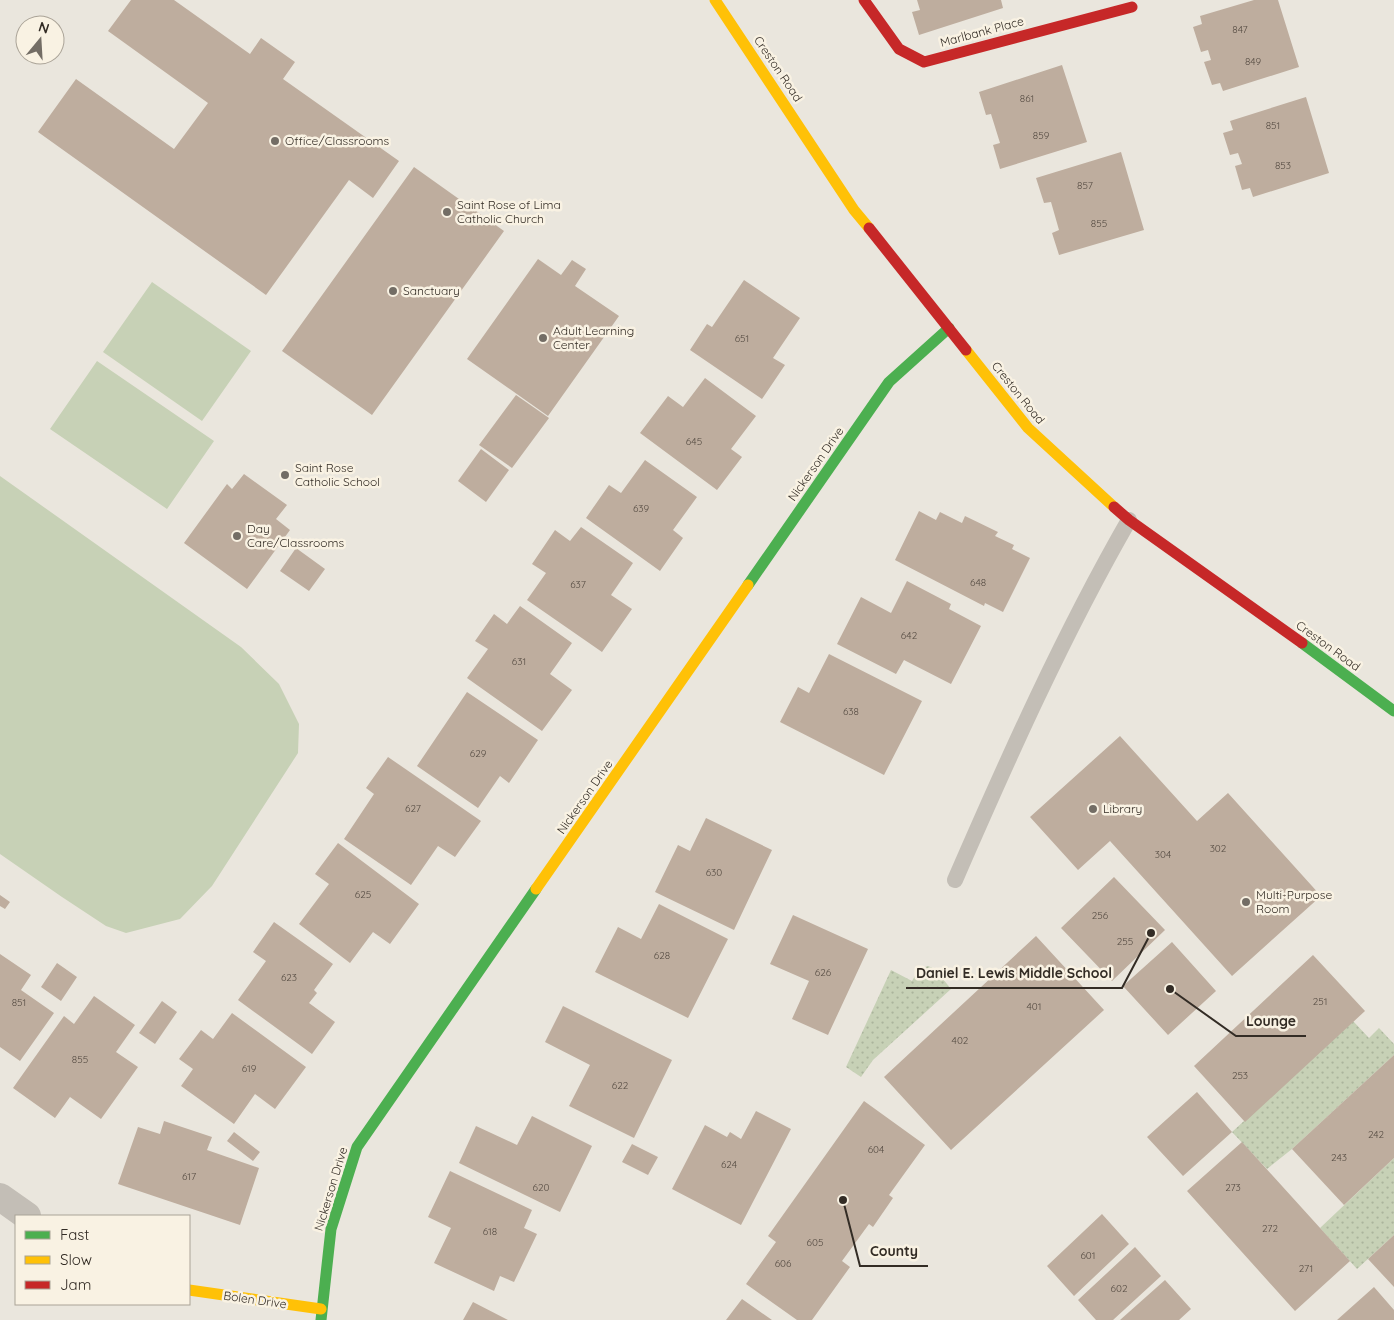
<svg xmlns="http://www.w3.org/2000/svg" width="1394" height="1320" font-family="Quicksand,sans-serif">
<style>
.grass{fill:url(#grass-dots)}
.green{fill:#c7d1b6}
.building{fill:#bead9e}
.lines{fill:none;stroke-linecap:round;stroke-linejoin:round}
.lane{stroke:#c3beb6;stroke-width:16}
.street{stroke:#c3beb6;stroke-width:28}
.fast{stroke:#4caf50;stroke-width:11}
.slow{stroke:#ffc107;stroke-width:11}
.jam{stroke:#c62828;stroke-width:11}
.poi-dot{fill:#736d65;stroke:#f9f2e3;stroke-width:2}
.labels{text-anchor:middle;stroke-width:5;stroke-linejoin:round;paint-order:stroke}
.number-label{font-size:10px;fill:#564c43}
.street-label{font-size:12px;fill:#332c25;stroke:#f9f2e3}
.poi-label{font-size:12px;fill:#332c25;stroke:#f9f2e3;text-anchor:start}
.leader{fill:none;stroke:#332c25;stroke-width:2}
.callout-dot{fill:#332c25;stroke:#f9f2e3;stroke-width:2}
.callout-label{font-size:14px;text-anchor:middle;font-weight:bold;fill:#332c25;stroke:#f9f2e3;stroke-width:5;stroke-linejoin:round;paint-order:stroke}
</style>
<defs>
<pattern id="grass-dots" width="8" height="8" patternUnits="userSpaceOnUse" patternTransform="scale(1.25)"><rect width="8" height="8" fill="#c7d1b6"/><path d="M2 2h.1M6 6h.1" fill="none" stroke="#abb49c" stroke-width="1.8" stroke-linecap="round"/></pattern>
</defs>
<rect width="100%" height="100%" fill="#eae6dd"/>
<path class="grass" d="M 928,966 L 935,969 L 951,989 L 873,1060 L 861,1077 L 846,1067 L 891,970 L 912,981 L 919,969 Z
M 1353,1021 L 1369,1038 L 1379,1028 L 1394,1044 L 1394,1055 L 1292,1149 L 1267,1169 L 1232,1132 Z
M 1394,1158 L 1394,1235 L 1357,1269 L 1320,1228 Z"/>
<path class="green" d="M 152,282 L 251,351 L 202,421 L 103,352 Z
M 97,361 L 214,441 L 167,509 L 50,429 Z
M 0,476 L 241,647 L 279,684 L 299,724 L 298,753 L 212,886 L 180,919 L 126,933 L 106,926 L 62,897 L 0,854 Z"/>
<path class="building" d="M 131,0 L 174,0 L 250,54 L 261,38 L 295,62 L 283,79 L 399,161 L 373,198 L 349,180 L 266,295 L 38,132 L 76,79 L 174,149 L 208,103 L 108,31 Z
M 917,0 L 1001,0 L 1003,8 L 919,35 L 912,12 L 920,10 Z
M 1254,0 L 1278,0 L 1299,67 L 1223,91 L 1220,83 L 1212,85 L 1204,62 L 1211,60 L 1208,50 L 1201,52 L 1193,27 L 1202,24 L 1200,16 Z
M 1062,65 L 1087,142 L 1000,169 L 993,145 L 1000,143 L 991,114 L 986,115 L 979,92 Z
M 1306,97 L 1329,173 L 1253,197 L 1250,188 L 1242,190 L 1235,166 L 1242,164 L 1238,153 L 1230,155 L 1223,133 L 1233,130 L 1230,121 Z
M 1121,152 L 1144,230 L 1059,255 L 1052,233 L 1059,230 L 1051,202 L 1044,203 L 1036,178 Z
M 414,167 L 504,231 L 372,415 L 282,351 Z
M 538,259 L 561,275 L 572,260 L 586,269 L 575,286 L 619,316 L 548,416 L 467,359 Z
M 744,280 L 800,318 L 773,358 L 785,365 L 762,399 L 690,350 L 707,324 L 712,327 Z
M 705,378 L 756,416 L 731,449 L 742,457 L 717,490 L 640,433 L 668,396 L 683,407 Z
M 516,395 L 549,418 L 512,468 L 479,445 Z
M 481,449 L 509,470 L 486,502 L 458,481 Z
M 645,460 L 697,497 L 673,530 L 683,538 L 660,571 L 586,518 L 609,485 L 621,493 Z
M 244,474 L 287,505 L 276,519 L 290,530 L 247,589 L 184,543 L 227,484 L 232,489 Z
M 919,511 L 936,520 L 940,512 L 962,523 L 965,516 L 998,532 L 995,536 L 1014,545 L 1012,549 L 1030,558 L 1003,612 L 985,603 L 984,606 L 895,560 Z
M 581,527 L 633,563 L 611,595 L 632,609 L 602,652 L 527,600 L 546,573 L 532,564 L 555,530 L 570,541 Z
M 296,548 L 325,569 L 309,591 L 280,571 Z
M 907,581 L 951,604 L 949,609 L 981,626 L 951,684 L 904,660 L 896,674 L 837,644 L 861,597 L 891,613 Z
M 520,606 L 572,643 L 550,674 L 572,690 L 542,731 L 467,678 L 488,649 L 475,641 L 494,614 L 507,624 Z
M 829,654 L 922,701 L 884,775 L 780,722 L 798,687 L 809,693 Z
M 467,692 L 538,740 L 509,783 L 500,776 L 478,808 L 417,766 Z
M 1120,736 L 1197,821 L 1228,793 L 1321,896 L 1232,976 L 1110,841 L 1078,870 L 1030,817 Z
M 388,757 L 481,821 L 455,857 L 438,846 L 411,885 L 344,839 L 374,794 L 366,788 Z
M 706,818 L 772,850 L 734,930 L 655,892 L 678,845 L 690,851 Z
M 338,843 L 419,904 L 390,944 L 373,932 L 350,963 L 299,924 L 329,884 L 315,874 Z
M 1114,877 L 1165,930 L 1112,981 L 1061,928 Z
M 0,895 L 10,902 L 5,909 L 0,906 Z
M 659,904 L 728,939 L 688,1018 L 595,972 L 618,927 L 641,939 Z
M 793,915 L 868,949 L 828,1035 L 792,1019 L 809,981 L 770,964 Z
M 274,922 L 333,964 L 314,990 L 317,993 L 309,1003 L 335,1022 L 312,1054 L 238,1000 L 266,961 L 253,952 Z
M 1036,936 L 1104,1010 L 951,1150 L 884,1077 Z
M 1172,942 L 1216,991 L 1168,1035 L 1123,986 Z
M 0,954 L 31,975 L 21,990 L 54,1013 L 20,1061 L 0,1047 Z
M 1313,955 L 1365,1011 L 1245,1122 L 1194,1066 Z
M 57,963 L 77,977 L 61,1001 L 41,987 Z
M 94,996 L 135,1025 L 116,1052 L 138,1067 L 101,1119 L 70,1097 L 55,1118 L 13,1088 L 64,1016 L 74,1024 Z
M 162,1001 L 177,1012 L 155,1044 L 139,1033 Z
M 563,1006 L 672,1060 L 634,1138 L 569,1106 L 590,1065 L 545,1042 Z
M 232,1013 L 306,1067 L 275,1109 L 255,1094 L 234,1124 L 181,1086 L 193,1069 L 179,1059 L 201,1030 L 213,1039 Z
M 1394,1055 L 1394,1158 L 1344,1205 L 1292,1149 Z
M 1197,1092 L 1232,1132 L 1183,1176 L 1147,1137 Z
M 864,1101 L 925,1145 L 889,1195 L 893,1198 L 873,1227 L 869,1224 L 842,1261 L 850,1267 L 812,1320 L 797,1320 L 746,1284 L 776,1242 L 768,1236 Z
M 756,1111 L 791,1129 L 741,1225 L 672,1189 L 705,1125 L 727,1137 L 730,1132 L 741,1139 Z
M 532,1116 L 592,1146 L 560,1212 L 459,1163 L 476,1126 L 517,1145 Z
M 164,1121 L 212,1137 L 207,1150 L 259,1168 L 240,1225 L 118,1184 L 138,1127 L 160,1134 Z
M 234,1132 L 260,1152 L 253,1161 L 227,1141 Z
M 1242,1142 L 1350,1261 L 1295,1311 L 1187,1191 Z
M 632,1144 L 658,1157 L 648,1175 L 622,1162 Z
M 450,1171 L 532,1210 L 524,1228 L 537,1234 L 514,1282 L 500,1276 L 494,1291 L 434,1263 L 451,1228 L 428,1217 Z
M 1102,1214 L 1129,1244 L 1074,1296 L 1047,1266 Z
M 1394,1235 L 1394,1287 L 1368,1259 Z
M 1135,1247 L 1161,1276 L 1113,1320 L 1096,1320 L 1078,1300 Z
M 1165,1280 L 1191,1309 L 1179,1320 L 1120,1320 Z
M 1374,1287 L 1394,1310 L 1394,1320 L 1337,1320 Z
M 742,1299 L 772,1320 L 726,1320 Z
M 473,1302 L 508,1320 L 463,1320 Z"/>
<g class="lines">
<path class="lane" d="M 955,880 C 1008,758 1063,635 1129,520"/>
<path class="street" d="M 0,1197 L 27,1216"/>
<path class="fast" d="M 748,585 L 889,382 L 949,328
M 1302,643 L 1394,711
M 321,1320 L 331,1229 L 357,1147 L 536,889"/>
<path class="slow" d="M 715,0 L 854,210 L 869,228
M 966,350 L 1028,428 L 1114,507
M 536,889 L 748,585
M 189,1290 L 321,1309"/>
<path class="jam" d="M 864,0 L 899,49 L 924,62 L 1132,7
M 869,228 L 966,350
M 1114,507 L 1129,520 L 1302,643"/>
</g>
<g class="poi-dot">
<circle cx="275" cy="141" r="5"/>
<circle cx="447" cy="212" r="5"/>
<circle cx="393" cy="291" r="5"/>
<circle cx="543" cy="338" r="5"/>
<circle cx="285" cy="475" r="5"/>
<circle cx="237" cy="536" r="5"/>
<circle cx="1093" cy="809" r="5"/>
<circle cx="1246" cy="902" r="5"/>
</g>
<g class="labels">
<g class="number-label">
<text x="1240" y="33">847</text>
<text x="1253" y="65">849</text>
<text x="1027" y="102">861</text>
<text x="1273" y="129">851</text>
<text x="1041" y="139">859</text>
<text x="1283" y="169">853</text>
<text x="1085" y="189">857</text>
<text x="1099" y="227">855</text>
<text x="742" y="342">651</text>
<text x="694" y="445">645</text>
<text x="641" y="512">639</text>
<text x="978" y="586">648</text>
<text x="578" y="588">637</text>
<text x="909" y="639">642</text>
<text x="519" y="665">631</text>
<text x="851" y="715">638</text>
<text x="478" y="757">629</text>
<text x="413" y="812">627</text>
<text x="1218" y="852">302</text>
<text x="1163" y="858">304</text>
<text x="714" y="876">630</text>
<text x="363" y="898">625</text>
<text x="1100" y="919">256</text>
<text x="1125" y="945">255</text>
<text x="662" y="959">628</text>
<text x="823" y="976">626</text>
<text x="289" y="981">623</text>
<text x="1320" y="1005">251</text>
<text x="19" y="1006">851</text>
<text x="1034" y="1010">401</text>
<text x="960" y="1044">402</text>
<text x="80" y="1063">855</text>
<text x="249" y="1072">619</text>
<text x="1240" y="1079">253</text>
<text x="620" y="1089">622</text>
<text x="1376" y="1138">242</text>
<text x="876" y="1153">604</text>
<text x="1339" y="1161">243</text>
<text x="729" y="1168">624</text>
<text x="189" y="1180">617</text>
<text x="541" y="1191">620</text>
<text x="1233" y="1191">273</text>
<text x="1270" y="1232">272</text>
<text x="490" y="1235">618</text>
<text x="815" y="1246">605</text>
<text x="1088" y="1259">601</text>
<text x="783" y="1267">606</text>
<text x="1306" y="1272">271</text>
<text x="1119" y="1292">602</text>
</g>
<g class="street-label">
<text transform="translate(982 32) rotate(-15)" y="4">Marlbank Place</text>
<text transform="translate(778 69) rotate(56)" y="4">Creston Road</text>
<text transform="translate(1018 393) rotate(51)" y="4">Creston Road</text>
<text transform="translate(816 464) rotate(-55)" y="4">Nickerson Drive</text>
<text transform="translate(1328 646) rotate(36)" y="4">Creston Road</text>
<text transform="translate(585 797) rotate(-55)" y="4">Nickerson Drive</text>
<text transform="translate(331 1189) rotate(-73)" y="4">Nickerson Drive</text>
<text transform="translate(255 1300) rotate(8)" y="4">Bolen Drive</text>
</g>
<g class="poi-label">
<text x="285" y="145">Office/Classrooms</text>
<text x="457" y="209">Saint Rose of Lima<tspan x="457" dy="14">Catholic Church</tspan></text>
<text x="403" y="295">Sanctuary</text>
<text x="553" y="335">Adult Learning<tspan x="553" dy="14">Center</tspan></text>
<text x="295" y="472">Saint Rose<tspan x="295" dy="14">Catholic School</tspan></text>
<text x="247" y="533">Day<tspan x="247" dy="14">Care/Classrooms</tspan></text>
<text x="1103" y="813">Library</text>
<text x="1256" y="899">Multi-Purpose<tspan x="1256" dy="14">Room</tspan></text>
</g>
</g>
<path class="leader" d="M1151 933L1122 988H906M1170 989L1236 1036H1306M843 1200L860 1266H928"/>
<g class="callout-dot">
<circle cx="1151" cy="933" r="5"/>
<circle cx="1170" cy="989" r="5"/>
<circle cx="843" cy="1200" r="5"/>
</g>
<g class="callout-label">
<text x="1014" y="978">Daniel E. Lewis Middle School</text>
<text x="1271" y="1026">Lounge</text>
<text x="894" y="1256">County</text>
</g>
<rect x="15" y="1215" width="175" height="90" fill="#f9f2e3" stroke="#aaa397"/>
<rect x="25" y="1231" width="25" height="8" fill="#4caf50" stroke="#aaa397"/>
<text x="60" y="1240" font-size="15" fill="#332c25">Fast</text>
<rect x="25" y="1256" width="25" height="8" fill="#ffc107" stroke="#aaa397"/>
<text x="60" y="1265" font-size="15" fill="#332c25">Slow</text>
<rect x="25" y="1281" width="25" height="8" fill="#c62828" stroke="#aaa397"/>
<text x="60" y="1290" font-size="15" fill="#332c25">Jam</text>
<g transform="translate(40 40) rotate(18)"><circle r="24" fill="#f9f2e3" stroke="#aaa397"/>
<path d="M0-4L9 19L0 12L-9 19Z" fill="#736d65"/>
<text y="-8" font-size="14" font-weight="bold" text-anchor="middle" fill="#332c25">N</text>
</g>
</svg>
